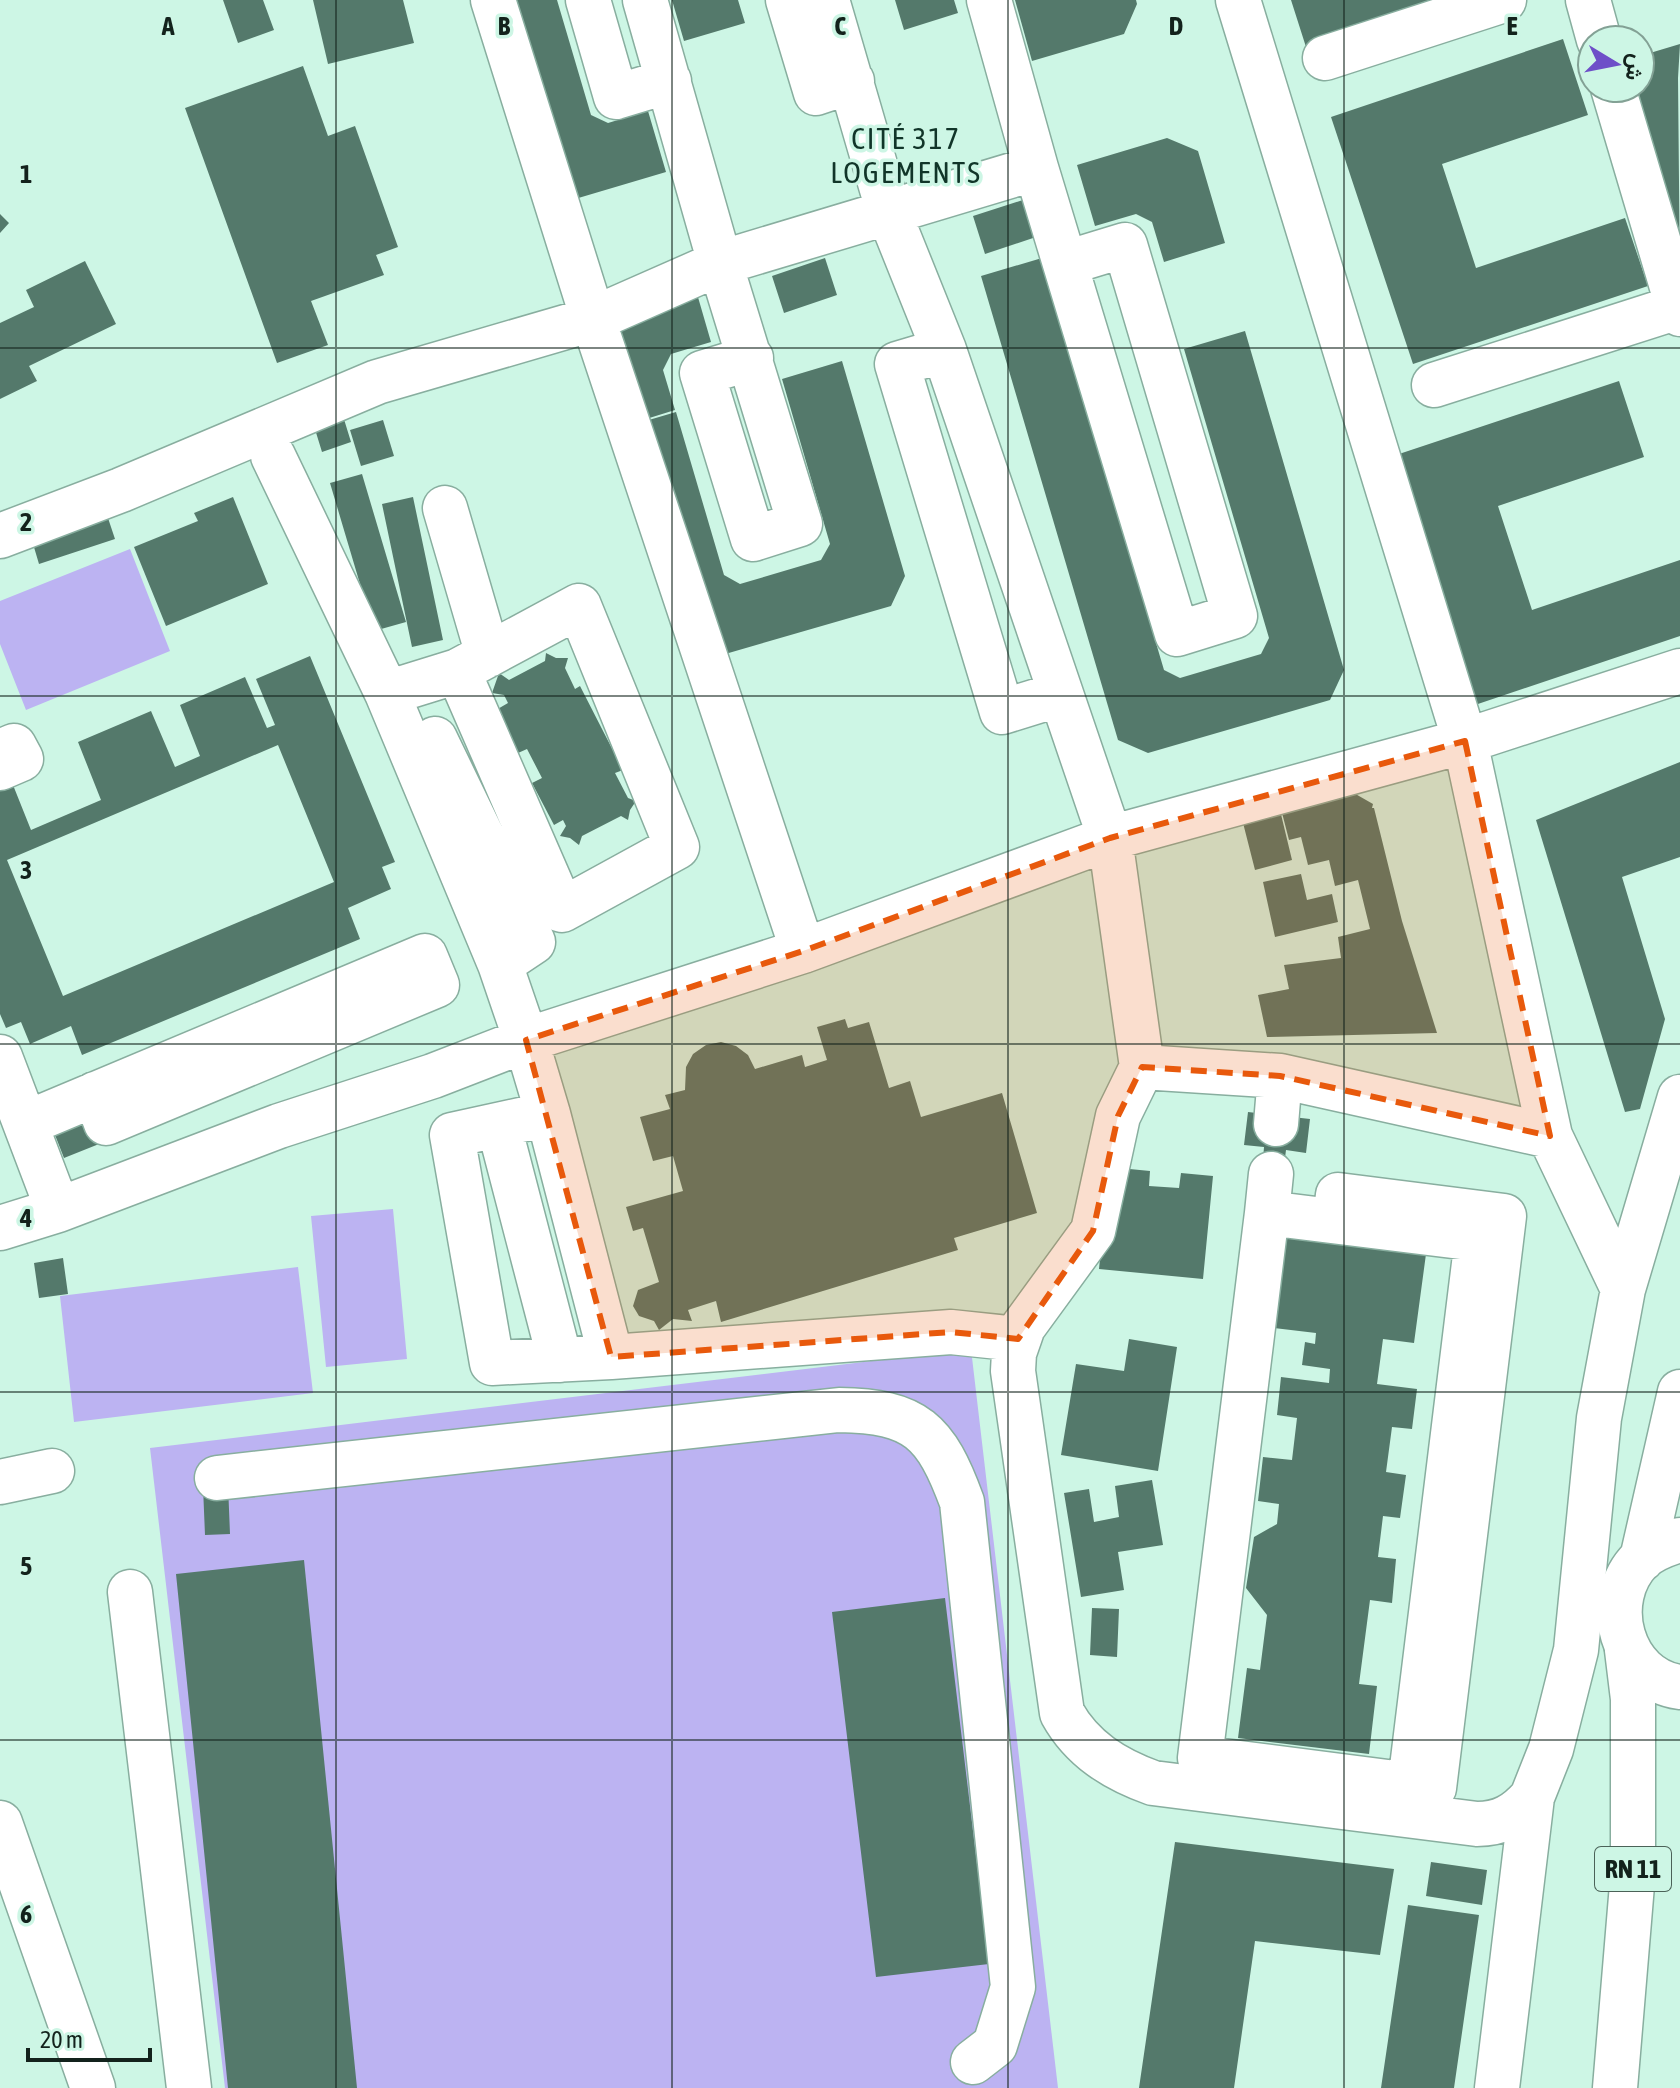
<svg xmlns="http://www.w3.org/2000/svg" width="1680" height="2088" font-family="'Asap Condensed',Vazirmatn,sans-serif">
<style>
.green{fill:#bcb3f2}
.building{fill:#54796b;fill-rule:evenodd}
.lines{fill:none;stroke-linecap:round;stroke-linejoin:round}
.minor-casing{stroke:#88ae9f;stroke-width:47}
.major-casing{stroke:#88ae9f;stroke-width:47}
.highway-casing{stroke:#88ae9f;stroke-width:47}
.minor{stroke:#fff;stroke-width:44}
.major{stroke:#fff;stroke-width:44}
.highway{stroke:#fff;stroke-width:44}
.marked{fill:#e8590c;fill-opacity:0.2;stroke:#e8590c;stroke-width:6;stroke-dasharray:16 10;stroke-linejoin:round}
.grid{fill:none;stroke:#13221c;stroke-width:2;stroke-opacity:0.55}
.labels{text-anchor:middle;stroke-width:7;stroke-linejoin:round;paint-order:stroke}
.shield{fill:#cdf6e5;stroke:#4b6258;stroke-width:2}
.shield-label{font-size:26px;font-weight:bold;fill:#13221c}
.neighbourhood-label{font-size:30px;letter-spacing:2px;fill:#113529;stroke:#cdf6e5}
.grid-label{font-size:26px;text-anchor:middle;font-weight:bold;fill:#13221c;stroke:#cdf6e5;stroke-width:7;stroke-linejoin:round;paint-order:stroke}
</style>
<rect width="100%" height="100%" fill="#cdf6e5"/>
<path class="green" d="M 130,549 L 170,651 L 26,710 L 0,644 L 0,601 Z
M 393,1209 L 407,1359 L 326,1367 L 311,1216 Z
M 298,1267 L 313,1393 L 74,1422 L 60,1296 Z
M 971,1349 L 1058,2088 L 225,2088 L 150,1448 Z"/>
<path class="building" d="M 223,0 L 263,0 L 274,30 L 238,43 Z
M 313,0 L 403,0 L 414,43 L 328,64 Z
M 491,0 L 557,0 L 591,115 L 608,123 L 648,111 L 666,172 L 575,199 Z
M 672,0 L 738,0 L 745,23 L 684,41 Z
M 895,0 L 954,0 L 958,13 L 904,30 Z
M 1015,0 L 1136,0 L 1137,4 L 1124,34 L 1032,61 Z
M 1291,0 L 1445,0 L 1445,1 L 1306,47 Z
M 1563,39 L 1588,115 L 1442,164 L 1476,268 L 1625,218 L 1648,286 L 1413,364 L 1331,117 Z
M 1680,44 L 1678,78 L 1680,285 L 1619,88 L 1640,88 L 1640,56 Z
M 303,66 L 328,136 L 355,126 L 398,247 L 376,255 L 384,275 L 311,301 L 328,345 L 277,363 L 185,108 Z
M 1167,138 L 1198,151 L 1225,243 L 1164,262 L 1152,222 L 1136,214 L 1095,226 L 1077,165 Z
M 1026,199 L 1039,236 L 985,254 L 973,216 Z
M 0,214 L 9,223 L 0,233 Z
M 825,258 L 837,295 L 784,313 L 772,276 Z
M 1042,258 L 1164,670 L 1180,678 L 1261,654 L 1269,638 L 1184,349 L 1245,331 L 1344,670 L 1330,700 L 1148,753 L 1118,740 L 981,276 Z
M 85,261 L 116,324 L 29,366 L 37,381 L 0,399 L 0,323 L 34,307 L 26,290 Z
M 693,280 L 711,342 L 671,354 L 663,370 L 675,410 L 614,429 L 587,338 Z
M 842,361 L 905,576 L 891,606 L 708,659 L 615,430 L 676,412 L 724,575 L 740,584 L 821,560 L 830,544 L 782,379 Z
M 1619,381 L 1644,457 L 1498,506 L 1532,610 L 1680,560 L 1680,636 L 1469,707 L 1387,458 Z
M 339,403 L 351,442 L 322,452 L 310,413 Z
M 383,420 L 394,456 L 361,466 L 350,430 Z
M 362,474 L 406,622 L 374,631 L 330,483 Z
M 233,497 L 268,584 L 166,626 L 134,547 L 198,521 L 194,513 Z
M 413,497 L 443,640 L 412,647 L 382,504 Z
M 103,503 L 115,539 L 39,564 L 28,527 Z
M 546,653 L 556,658 L 568,658 L 565,668 L 575,689 L 580,686 L 623,770 L 615,773 L 628,798 L 636,801 L 630,810 L 628,820 L 621,816 L 582,836 L 579,845 L 570,838 L 560,836 L 566,826 L 563,820 L 554,825 L 532,783 L 542,778 L 527,749 L 518,753 L 496,710 L 508,703 L 504,695 L 492,693 L 499,673 L 509,680 L 545,661 Z
M 310,656 L 395,862 L 382,867 L 391,889 L 348,908 L 360,939 L 82,1055 L 71,1026 L 30,1044 L 21,1022 L 6,1028 L 0,1014 L 0,785 L 11,780 L 31,830 L 101,800 L 78,742 L 151,711 L 175,767 L 200,756 L 180,705 L 245,677 L 267,728 L 275,725 L 256,679 ZM 278,745 L 334,882 L 63,996 L 7,860 Z
M 1680,762 L 1680,857 L 1622,877 L 1665,1019 L 1640,1109 L 1625,1112 L 1536,820 Z
M 1345,788 L 1373,804 L 1372,808 L 1374,808 L 1402,921 L 1437,1033 L 1267,1037 L 1258,995 L 1289,989 L 1284,965 L 1341,958 L 1338,937 L 1370,929 L 1358,880 L 1335,886 L 1329,860 L 1308,865 L 1301,837 L 1289,840 L 1280,805 Z
M 1279,806 L 1292,860 L 1255,870 L 1241,815 Z
M 1301,874 L 1307,900 L 1332,894 L 1338,922 L 1275,937 L 1263,882 Z
M 845,1019 L 848,1028 L 869,1022 L 889,1088 L 910,1081 L 921,1117 L 1002,1093 L 1037,1213 L 954,1238 L 958,1250 L 721,1322 L 716,1301 L 688,1310 L 692,1321 L 673,1319 L 659,1330 L 654,1321 L 639,1316 L 633,1306 L 638,1290 L 659,1282 L 643,1228 L 633,1231 L 626,1207 L 683,1191 L 673,1156 L 653,1161 L 640,1117 L 670,1109 L 665,1095 L 685,1090 L 686,1067 L 693,1054 L 706,1045 L 721,1042 L 736,1046 L 748,1055 L 755,1069 L 802,1055 L 805,1067 L 827,1060 L 817,1027 Z
M 1248,1112 L 1310,1119 L 1306,1153 L 1286,1150 L 1284,1166 L 1263,1160 L 1264,1147 L 1244,1145 Z
M 90,1121 L 99,1144 L 64,1158 L 55,1135 Z
M 1109,1167 L 1150,1171 L 1149,1186 L 1179,1188 L 1181,1173 L 1213,1176 L 1203,1279 L 1099,1269 Z
M 1286,1236 L 1426,1254 L 1414,1343 L 1383,1339 L 1377,1384 L 1417,1389 L 1412,1429 L 1392,1427 L 1386,1472 L 1406,1475 L 1400,1518 L 1383,1516 L 1378,1557 L 1396,1559 L 1392,1603 L 1370,1600 L 1359,1684 L 1377,1686 L 1369,1754 L 1238,1738 L 1247,1668 L 1260,1670 L 1267,1615 L 1246,1588 L 1254,1537 L 1277,1524 L 1279,1504 L 1258,1501 L 1263,1457 L 1292,1460 L 1297,1418 L 1277,1415 L 1281,1377 L 1329,1383 L 1330,1369 L 1302,1365 L 1305,1342 L 1315,1344 L 1316,1333 L 1274,1328 Z
M 63,1258 L 68,1294 L 39,1298 L 34,1263 Z
M 1129,1339 L 1177,1347 L 1158,1471 L 1061,1455 L 1076,1364 L 1124,1371 Z
M 1152,1480 L 1163,1545 L 1118,1552 L 1124,1590 L 1081,1597 L 1064,1493 L 1089,1489 L 1094,1522 L 1119,1517 L 1115,1486 Z
M 228,1485 L 230,1534 L 205,1535 L 203,1487 Z
M 304,1560 L 357,2088 L 228,2088 L 176,1574 Z
M 945,1598 L 989,1964 L 876,1977 L 832,1612 Z
M 1092,1608 L 1119,1609 L 1117,1657 L 1090,1655 Z
M 1175,1842 L 1394,1869 L 1380,1955 L 1255,1941 L 1234,2088 L 1139,2088 Z
M 1431,1862 L 1487,1870 L 1482,1905 L 1426,1896 Z
M 1408,1905 L 1479,1915 L 1454,2088 L 1381,2088 Z"/>
<g class="lines">
<defs>
<path id="minor" d="M 493,0 L 593,319 L 803,951
M 588,0 L 616,97 L 669,81
M 645,0 L 720,263 L 800,524 L 753,539 L 702,373 L 751,358
M 788,0 L 816,93 L 852,81
M 827,0 L 889,213 L 944,350 L 1110,838 L 1142,1067 L 1280,1076 L 1550,1136
M 989,0 L 1036,168 L 1177,634 L 1235,616 L 1125,245 L 1066,263
M 1238,0 L 1465,741 L 1680,671
M 1588,0 L 1599,40
M 1325,58 L 1504,0
M 1613,88 L 1680,314
M 944,350 L 897,364 L 1002,712 L 1060,694
M 1434,385 L 1678,307
M 273,456 L 387,693 L 500,964 L 526,1040 L 548,1114 L 611,1357
M 445,508 L 488,655
M 0,536 L 121,490 L 377,382 L 593,319 L 720,263 L 1036,168
M 387,693 L 458,671 L 579,606 L 677,847 L 562,910 L 458,671
M 435,739 L 533,942 L 500,964
M 0,752 L 14,746 L 21,759 L 0,768
M 0,1057 L 58,1210
M 1142,1067 L 1118,1116 L 1093,1231 L 1023,1327 L 1014,1353 L 1013,1371 L 1062,1713 C 1082,1749 1114,1769 1153,1783 L 1477,1824 C 1501,1824 1516,1815 1532,1797
M 548,1114 L 452,1135 L 492,1363 L 611,1357 L 951,1332 L 1018,1339
M 27,1123 L 425,956 L 437,985 L 106,1123 L 95,1094
M 1276,1124 L 1280,1076
M 499,1126 L 560,1360
M 1267,1213 L 1271,1174
M 1335,1221 L 1338,1195 L 1504,1216 L 1434,1788 L 1200,1758 L 1267,1213 L 1477,1239 L 1410,1784
M 0,1228 L 58,1210 L 279,1126 L 433,1076 L 526,1040 L 803,951 L 1110,838 L 1465,741 L 1550,1136 L 1623,1289 L 1599,1418 L 1576,1650 L 1551,1749 L 1532,1797 L 1497,2088
M 1623,1289 L 1680,1097
M 217,1478 L 839,1410 C 916,1411 936,1431 962,1502 L 1013,1987 L 995,2045 L 973,2062
M 0,1482 L 52,1471
M 130,1592 L 189,2088
M 0,1823 L 93,2088"/>
<path id="major" d="M 1615,2088 L 1633,1873 L 1633,1699 L 1627,1650"/>
<path id="highway" d="M 1680,1540 C 1666,1544 1652,1549 1641,1559 C 1600,1600 1621,1679 1680,1687
M 1642,1559 L 1680,1392"/>
</defs>
<use href="#minor" class="minor-casing"/>
<use href="#major" class="major-casing"/>
<use href="#highway" class="highway-casing"/>
<use href="#minor" class="minor"/>
<use href="#major" class="major"/>
<use href="#highway" class="highway"/>
</g>
<path class="marked" d="M 1465,741 L 1550,1136 L 1280,1076 L 1142,1067 L 1118,1116 L 1093,1231 L 1018,1339 L 951,1332 L 611,1357 L 526,1040 L 803,951 L 1110,838 Z"/>
<path class="grid" d="M 336,0 L 336,2088M 672,0 L 672,2088M 1008,0 L 1008,2088M 1344,0 L 1344,2088M 0,348 L 1680,348M 0,696 L 1680,696M 0,1044 L 1680,1044M 0,1392 L 1680,1392M 0,1740 L 1680,1740"/>
<g class="labels">
<rect class="shield" x="1595" y="1847" width="76" height="44" rx="6"/>
<g class="shield-label">
<text x="1633" y="1878">RN 11</text>
</g>
<g class="neighbourhood-label">
<text x="906" y="149">CITÉ 317<tspan x="906" dy="34">LOGEMENTS</tspan></text>
</g>
</g>
<g class="grid-label">
<text x="168" y="35">A</text>
<text x="504" y="35">B</text>
<text x="840" y="35">C</text>
<text x="1176" y="35">D</text>
<text x="1512" y="35">E</text>
<text x="26" y="183">1</text>
<text x="26" y="531">2</text>
<text x="26" y="879">3</text>
<text x="26" y="1227">4</text>
<text x="26" y="1575">5</text>
<text x="26" y="1923">6</text>
</g>
<g transform="translate(1616 64) rotate(100)"><circle r="38" fill="#cdf6e5" stroke="#83a195" stroke-width="2"/>
<path d="M0-6L14 30L0 20L-14 30Z" fill="#6e4fc8"/>
<text y="-12" font-size="22" font-weight="bold" text-anchor="middle" fill="#13221c">ش</text>
</g>
<path d="M28 2048v12h122v-12" fill="none" stroke="#13221c" stroke-width="4"/>
<text x="40" y="2048" font-size="24" fill="#13221c" stroke="#cdf6e5" stroke-width="6" paint-order="stroke">20 m</text>
</svg>
